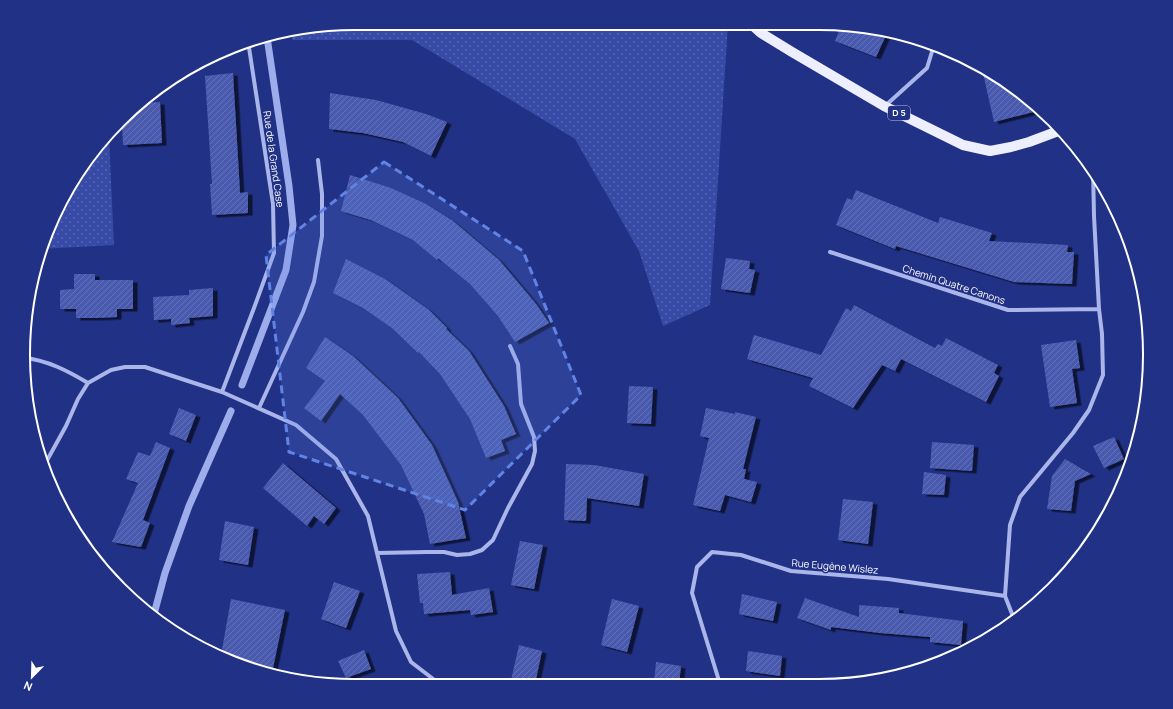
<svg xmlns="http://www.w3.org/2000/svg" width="1173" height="709" font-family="Manrope,sans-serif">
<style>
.grass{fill:url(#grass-dots)}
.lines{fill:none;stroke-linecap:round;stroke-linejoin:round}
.stream{stroke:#9daceb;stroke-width:7}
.building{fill:url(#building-hatch);filter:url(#shadow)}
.minor{stroke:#aab5ea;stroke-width:4}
.primary{stroke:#edeffe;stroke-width:10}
.marked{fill:#6183e4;fill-opacity:0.2;stroke:#6183e4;stroke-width:3;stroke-dasharray:8 5;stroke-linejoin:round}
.labels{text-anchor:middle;stroke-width:3;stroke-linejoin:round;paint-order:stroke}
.shield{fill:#213186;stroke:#bcc1db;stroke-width:1}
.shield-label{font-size:9px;font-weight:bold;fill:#fff}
.street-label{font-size:10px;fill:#fff;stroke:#213186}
.rim{fill:none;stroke:#fff;stroke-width:2}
</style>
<defs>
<pattern id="grass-dots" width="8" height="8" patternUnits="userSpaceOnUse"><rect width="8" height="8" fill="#374aa5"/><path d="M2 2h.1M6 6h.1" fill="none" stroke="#5565b2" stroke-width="1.8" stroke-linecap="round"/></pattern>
<pattern id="building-hatch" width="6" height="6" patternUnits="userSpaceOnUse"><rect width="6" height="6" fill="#495aae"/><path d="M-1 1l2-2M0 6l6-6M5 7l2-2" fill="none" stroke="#6473ba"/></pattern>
<filter id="shadow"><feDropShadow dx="4.5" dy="2.5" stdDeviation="0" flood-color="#0009"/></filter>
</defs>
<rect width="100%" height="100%" fill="#213186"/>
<path class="grass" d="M 355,23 L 728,24 L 710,305 L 663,326 L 639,251 L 575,139 L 412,40 L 292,40 L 292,33 Z
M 109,138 L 114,245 L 40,249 L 79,170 Z"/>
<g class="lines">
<path class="stream" d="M 1140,279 L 1147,329
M 242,385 L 286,270 L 293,225 L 289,186 L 267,37
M 154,614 L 165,573 L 189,506 L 231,411"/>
</g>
<path class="building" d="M 842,24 L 887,33 L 876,57 L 835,41 Z
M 982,69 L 1003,79 L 1041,110 L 994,122 Z
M 233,73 L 240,193 L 248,192 L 248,213 L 212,215 L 210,184 L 212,184 L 205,76 Z
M 330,93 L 376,100 L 426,114 L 447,122 L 431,156 L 403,142 L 363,133 L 329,129 Z
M 160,102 L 162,143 L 123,145 L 122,124 L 142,103 Z
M 350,175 L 391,188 L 426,204 L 453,221 L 499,260 L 536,304 L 549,323 L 515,342 L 498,316 L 470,284 L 438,258 L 437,260 L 413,240 L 371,220 L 341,211 Z
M 856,190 L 938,223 L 940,217 L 992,233 L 989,241 L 1068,245 L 1067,252 L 1074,252 L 1072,284 L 1014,282 L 896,246 L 895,249 L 836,225 L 847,198 L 852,200 Z
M 726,258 L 750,261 L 749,269 L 755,270 L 750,293 L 721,289 Z
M 346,259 L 385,279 L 429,310 L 447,328 L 446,329 L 469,351 L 504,406 L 516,434 L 501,440 L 505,451 L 486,458 L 470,419 L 440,374 L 419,352 L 418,353 L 392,328 L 363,308 L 333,293 Z
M 74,274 L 95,274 L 95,280 L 133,280 L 133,309 L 117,309 L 117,317 L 95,318 L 76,318 L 76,309 L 60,309 L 60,290 L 74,289 Z
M 213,288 L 213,316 L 189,318 L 190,323 L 171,325 L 171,319 L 154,320 L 153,297 L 189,295 L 189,290 Z
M 854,305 L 935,348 L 938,344 L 942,346 L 946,338 L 998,365 L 994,373 L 999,376 L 986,402 L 901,359 L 895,371 L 882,365 L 853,408 L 809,386 L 813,378 L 747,359 L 754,335 L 821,355 L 846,308 L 851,311 Z
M 325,337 L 353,356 L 398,398 L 432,445 L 458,502 L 466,538 L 430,544 L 424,514 L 401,465 L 363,415 L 340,394 L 321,421 L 304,408 L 325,381 L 306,368 Z
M 1076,340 L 1080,368 L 1072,369 L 1077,403 L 1050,407 L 1041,345 Z
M 629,386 L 653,387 L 651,424 L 627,423 Z
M 179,408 L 196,415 L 186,441 L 169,434 Z
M 706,408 L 735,414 L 735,412 L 756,417 L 743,469 L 746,469 L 744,479 L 757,482 L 751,502 L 725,495 L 720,511 L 693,505 L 709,438 L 700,436 Z
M 1114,437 L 1124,459 L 1104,468 L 1093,446 Z
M 156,442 L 170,448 L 143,520 L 150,523 L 141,547 L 112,542 L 138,483 L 126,479 L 138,452 L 150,456 Z
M 932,442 L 974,445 L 972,471 L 930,468 Z
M 1065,459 L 1091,474 L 1075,481 L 1071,511 L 1047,509 L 1052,476 Z
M 283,463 L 336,508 L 324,524 L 314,516 L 307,526 L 263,488 Z
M 566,464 L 594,465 L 644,474 L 639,506 L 587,498 L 586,521 L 564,520 Z
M 924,472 L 946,475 L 944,495 L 922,494 Z
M 843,499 L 873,502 L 868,544 L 838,540 Z
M 225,521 L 254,527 L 248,565 L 219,560 Z
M 520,541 L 543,545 L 534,589 L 511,585 Z
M 450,572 L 452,595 L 489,588 L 493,612 L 471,615 L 470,610 L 424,614 L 423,603 L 420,603 L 417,574 Z
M 334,582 L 360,591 L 346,628 L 321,619 Z
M 742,594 L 777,602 L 773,621 L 739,614 Z
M 805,598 L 859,617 L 859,605 L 899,608 L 899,613 L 963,621 L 961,645 L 930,642 L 930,637 L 880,633 L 831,627 L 831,630 L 797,618 Z
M 231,599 L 285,610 L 272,673 L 248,668 L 221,655 Z
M 612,599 L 639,606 L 627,652 L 601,645 Z
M 519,645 L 542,651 L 535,684 L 510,685 Z
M 364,650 L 371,669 L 346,678 L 338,661 Z
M 748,651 L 782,656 L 780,676 L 746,671 Z
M 656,662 L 681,666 L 679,684 L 654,684 Z"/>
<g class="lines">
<path class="minor" d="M 885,106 L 927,68 L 934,45
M 830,252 L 1008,310 L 1099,309
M 24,358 C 47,360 68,371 88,383
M 222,392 L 254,308 L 274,253 L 273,204 L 248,41
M 259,408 L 303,312 L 314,282 L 322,236 L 322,194 L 318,160
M 43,466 L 45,464 L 66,426 L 78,399 L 88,383 L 111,370 L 125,367 L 145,367 L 222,392 L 296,425 L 336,459 L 368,516 L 396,631 L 411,662 L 441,685
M 377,553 L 427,552 L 444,552 L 457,555 L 470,554 L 482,550 L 493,540 L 508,508 L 532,464 L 535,451 L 534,437 L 521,404 L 518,364 L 510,346
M 1014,619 L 1005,596 L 1010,525 L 1020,497 L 1073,433 L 1089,410 L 1103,375 L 1102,334 L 1099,309 L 1094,216 L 1093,168
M 720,684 L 692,593 L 697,567 L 712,552 L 741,555 L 791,571 L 888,579 L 1005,596"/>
<path class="primary" d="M 751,24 L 761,33 L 792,52 L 884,106 L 963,145 L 990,151 L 1011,147 L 1029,142 L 1061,130"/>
</g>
<path class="marked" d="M 384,162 L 523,251 L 581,395 L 465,510 L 289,452 L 266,255 Z"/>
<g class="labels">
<rect class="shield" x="888" y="106" width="22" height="14" rx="3"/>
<g class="shield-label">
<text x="899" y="116">D 5</text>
</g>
<g class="street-label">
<text transform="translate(274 159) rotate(82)" y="4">Rue de la Grand Case</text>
<text transform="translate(954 284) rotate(18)" y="4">Chemin Quatre Canons</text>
<text transform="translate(835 566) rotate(5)" y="4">Rue Eugène Wislez</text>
</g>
</g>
<path d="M0 0H1173V709H0ZM354 30H819A324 324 0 0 1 1143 354V355A324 324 0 0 1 819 679H354A324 324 0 0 1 30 355V354A324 324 0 0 1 354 30Z" fill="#213186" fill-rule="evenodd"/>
<path class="rim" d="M354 30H819A324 324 0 0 1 1143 354V355A324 324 0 0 1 819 679H354A324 324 0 0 1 30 355V354A324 324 0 0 1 354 30Z"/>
<g transform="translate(32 677) rotate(203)" stroke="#213186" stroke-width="3" paint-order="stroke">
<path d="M0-3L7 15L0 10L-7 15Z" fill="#ffffff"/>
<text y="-6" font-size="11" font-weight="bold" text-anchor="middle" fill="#ffffff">N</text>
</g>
</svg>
